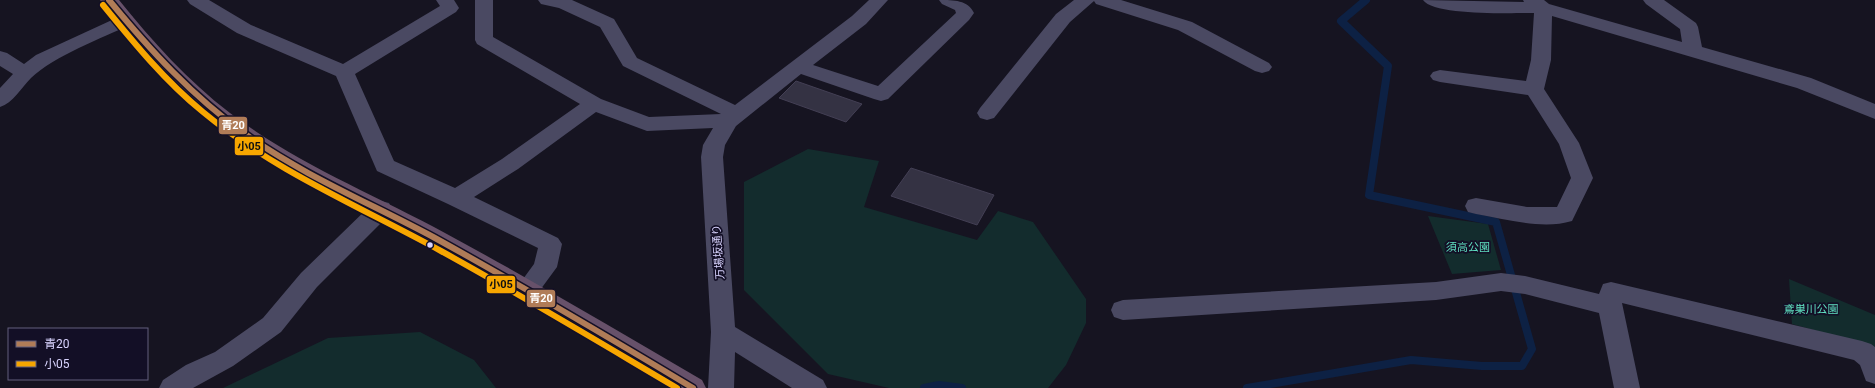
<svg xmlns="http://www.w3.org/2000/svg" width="1875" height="388" font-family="Roboto,'Noto Sans JP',sans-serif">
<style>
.green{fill:#132c2d}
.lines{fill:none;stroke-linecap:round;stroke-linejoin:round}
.stream{stroke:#0d2144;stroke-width:8}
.building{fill:#343243;stroke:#433f54}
.minor{fill:#4a4962;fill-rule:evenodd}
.highway{fill:#67516a;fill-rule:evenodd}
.bus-1-casing{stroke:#130f26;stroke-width:9}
.bus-2-casing{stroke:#130f26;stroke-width:9}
.bus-1{stroke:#b07c57;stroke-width:6}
.bus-2{stroke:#f7a600;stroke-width:6}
.bus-dot{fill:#d9d4ff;stroke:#130f26;stroke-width:1.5}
.labels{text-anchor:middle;stroke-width:3.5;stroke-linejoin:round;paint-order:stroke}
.park-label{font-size:11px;fill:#5fe0c0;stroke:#130f26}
.street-label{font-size:11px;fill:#d9d4ff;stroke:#130f26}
.line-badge{stroke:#130f26;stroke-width:1.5}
.badge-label{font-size:11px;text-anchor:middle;font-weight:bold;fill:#fff}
.pale-badge-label{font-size:11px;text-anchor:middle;font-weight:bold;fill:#111}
</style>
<rect width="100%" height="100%" fill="#161421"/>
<path class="green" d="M 808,149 L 879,161 L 864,207 L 977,240 L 998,211 L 1033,222 L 1086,299 L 1086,323 L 1066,365 L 1048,388 L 889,388 L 828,374 L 744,290 L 744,182 Z
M 1428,216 L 1488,224 L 1501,270 L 1452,274 Z
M 1789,279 L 1875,315 L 1875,347 L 1792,324 Z
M 420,332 L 474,360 L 496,388 L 223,388 L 328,338 Z"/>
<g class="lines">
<path class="stream" d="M 924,388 L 939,385 L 962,388
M 1247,388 L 1411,360 L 1482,366 L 1522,366 L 1532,349 L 1496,222 L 1369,195 L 1388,66 L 1341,21 L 1366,0"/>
</g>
<path class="building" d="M 796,81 L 862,104 L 846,122 L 779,98 Z
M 911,168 L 994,195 L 977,225 L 891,196 Z"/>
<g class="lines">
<path class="minor" d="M 187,0 L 209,0 L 251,25 L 343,64 L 440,6 L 436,0 L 454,0 L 459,8 L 456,12 L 355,74 L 394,161 L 455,188 L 502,159 L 580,104 L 477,44 L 475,40 L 475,0 L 493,0 L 493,37 L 601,99 L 649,117 L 721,114 L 623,66 L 600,27 L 559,8 L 541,4 L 538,0 L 572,0 L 614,19 L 637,58 L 735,105 L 852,16 L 869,0 L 888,0 L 866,24 L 813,65 L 878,86 L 956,13 L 955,10 L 942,4 L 939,0 C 954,0 968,0 974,13 L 969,20 L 888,99 L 881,101 L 874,99 L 801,74 L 736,126 L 725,145 L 723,157 L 735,327 L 823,380 L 827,388 L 792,388 L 735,352 L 734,388 L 708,388 L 711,332 L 701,157 L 703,145 L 713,128 L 647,131 L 596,112 L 518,169 L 474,197 L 558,238 L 562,244 L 557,267 L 535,297 L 527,299 L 519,297 L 515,290 L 534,264 L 538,248 L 448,204 L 377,171 L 336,76 L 237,33 L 190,4 Z
M 1074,0 L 1121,0 L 1192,22 L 1269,63 L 1272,67 L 1269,71 L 1262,73 L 1255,71 L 1178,30 L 1096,4 L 1094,1 L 1070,22 L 994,118 L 987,120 L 980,118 L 977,113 L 980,108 L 1056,14 Z
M 1423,0 L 1524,2 L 1523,0 L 1544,0 L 1549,4 L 1682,42 L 1680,29 L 1646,4 L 1643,0 L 1664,0 L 1696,23 L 1698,27 L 1702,47 L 1811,78 L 1875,104 L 1875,119 L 1797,88 L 1552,16 L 1551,60 L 1544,89 L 1579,143 L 1593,178 L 1572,221 C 1542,230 1506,219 1476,214 L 1468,212 L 1465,206 L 1468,200 L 1476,198 L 1527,207 L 1557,207 L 1571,178 L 1559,144 L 1528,95 L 1440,82 L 1433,80 L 1430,76 L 1433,72 L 1440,70 L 1526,81 L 1531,60 L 1534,13 C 1512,13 1434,16 1423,0 Z
M 125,14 L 132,16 L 134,20 L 132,24 C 102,38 54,56 31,78 C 21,88 13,103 0,107 L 0,88 L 13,74 L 0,66 L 0,51 L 7,53 L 24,64 L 36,55 Z
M 381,201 L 389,203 L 392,209 L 389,215 L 317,287 L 281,332 L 233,366 L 193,388 L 159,388 L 163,380 L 186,365 L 215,352 L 263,318 L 301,273 L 373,203 Z
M 1501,273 L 1525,276 L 1599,294 L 1603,284 L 1611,282 L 1862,341 L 1871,344 L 1875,347 L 1875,384 L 1866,381 L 1860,365 L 1854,360 L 1622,303 L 1640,388 L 1614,388 L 1599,313 L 1525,294 L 1501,291 L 1436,300 L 1123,320 L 1114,317 L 1111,310 L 1114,303 L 1123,300 L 1436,282 Z"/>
<path class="highway" d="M 100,0 L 119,0 C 152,41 188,81 230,113 C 295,163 373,194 445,233 C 532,280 617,330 702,380 L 706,388 L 671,388 C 590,339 509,290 427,244 C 371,213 312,187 258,152 C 198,114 140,58 100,0 Z"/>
<defs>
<path id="bus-1" d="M 109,0 C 150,50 192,96 245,134 C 304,176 372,204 435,238 C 522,286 608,337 693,388"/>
<path id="bus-2" d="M 103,5 C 134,43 165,81 203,112 C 274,171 361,207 441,251 C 521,295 599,342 677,388"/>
</defs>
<use href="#bus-1" class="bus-1-casing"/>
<use href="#bus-2" class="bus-2-casing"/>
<use href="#bus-1" class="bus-1"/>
<use href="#bus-2" class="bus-2"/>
</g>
<circle class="bus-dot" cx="430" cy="245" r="3.5"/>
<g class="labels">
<g class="park-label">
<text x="1468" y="251">須高公園</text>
<text x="1811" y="313">鳶巣川公園</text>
</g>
<g class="street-label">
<text transform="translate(718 252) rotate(-94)" y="4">万場坂通り</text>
</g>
</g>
<g class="line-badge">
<rect x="218" y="116" width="30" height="19" rx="4" fill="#b07c57"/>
<rect x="234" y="136" width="30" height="20" rx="4" fill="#f7a600"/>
<rect x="486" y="275" width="30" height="19" rx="4" fill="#f7a600"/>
<rect x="526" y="289" width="30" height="19" rx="4" fill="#b07c57"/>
</g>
<g class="badge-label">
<text x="233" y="129">青20</text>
<text x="541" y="302">青20</text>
</g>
<g class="pale-badge-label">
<text x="249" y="150">小05</text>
<text x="501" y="288">小05</text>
</g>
<rect x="8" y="328" width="140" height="52" fill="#130f26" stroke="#625e7d"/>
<rect x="16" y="341" width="20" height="6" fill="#b07c57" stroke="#625e7d"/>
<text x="44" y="348" font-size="12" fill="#d9d4ff">青20</text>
<rect x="16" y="361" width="20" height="6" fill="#f7a600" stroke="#625e7d"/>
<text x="44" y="368" font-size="12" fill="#d9d4ff">小05</text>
</svg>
